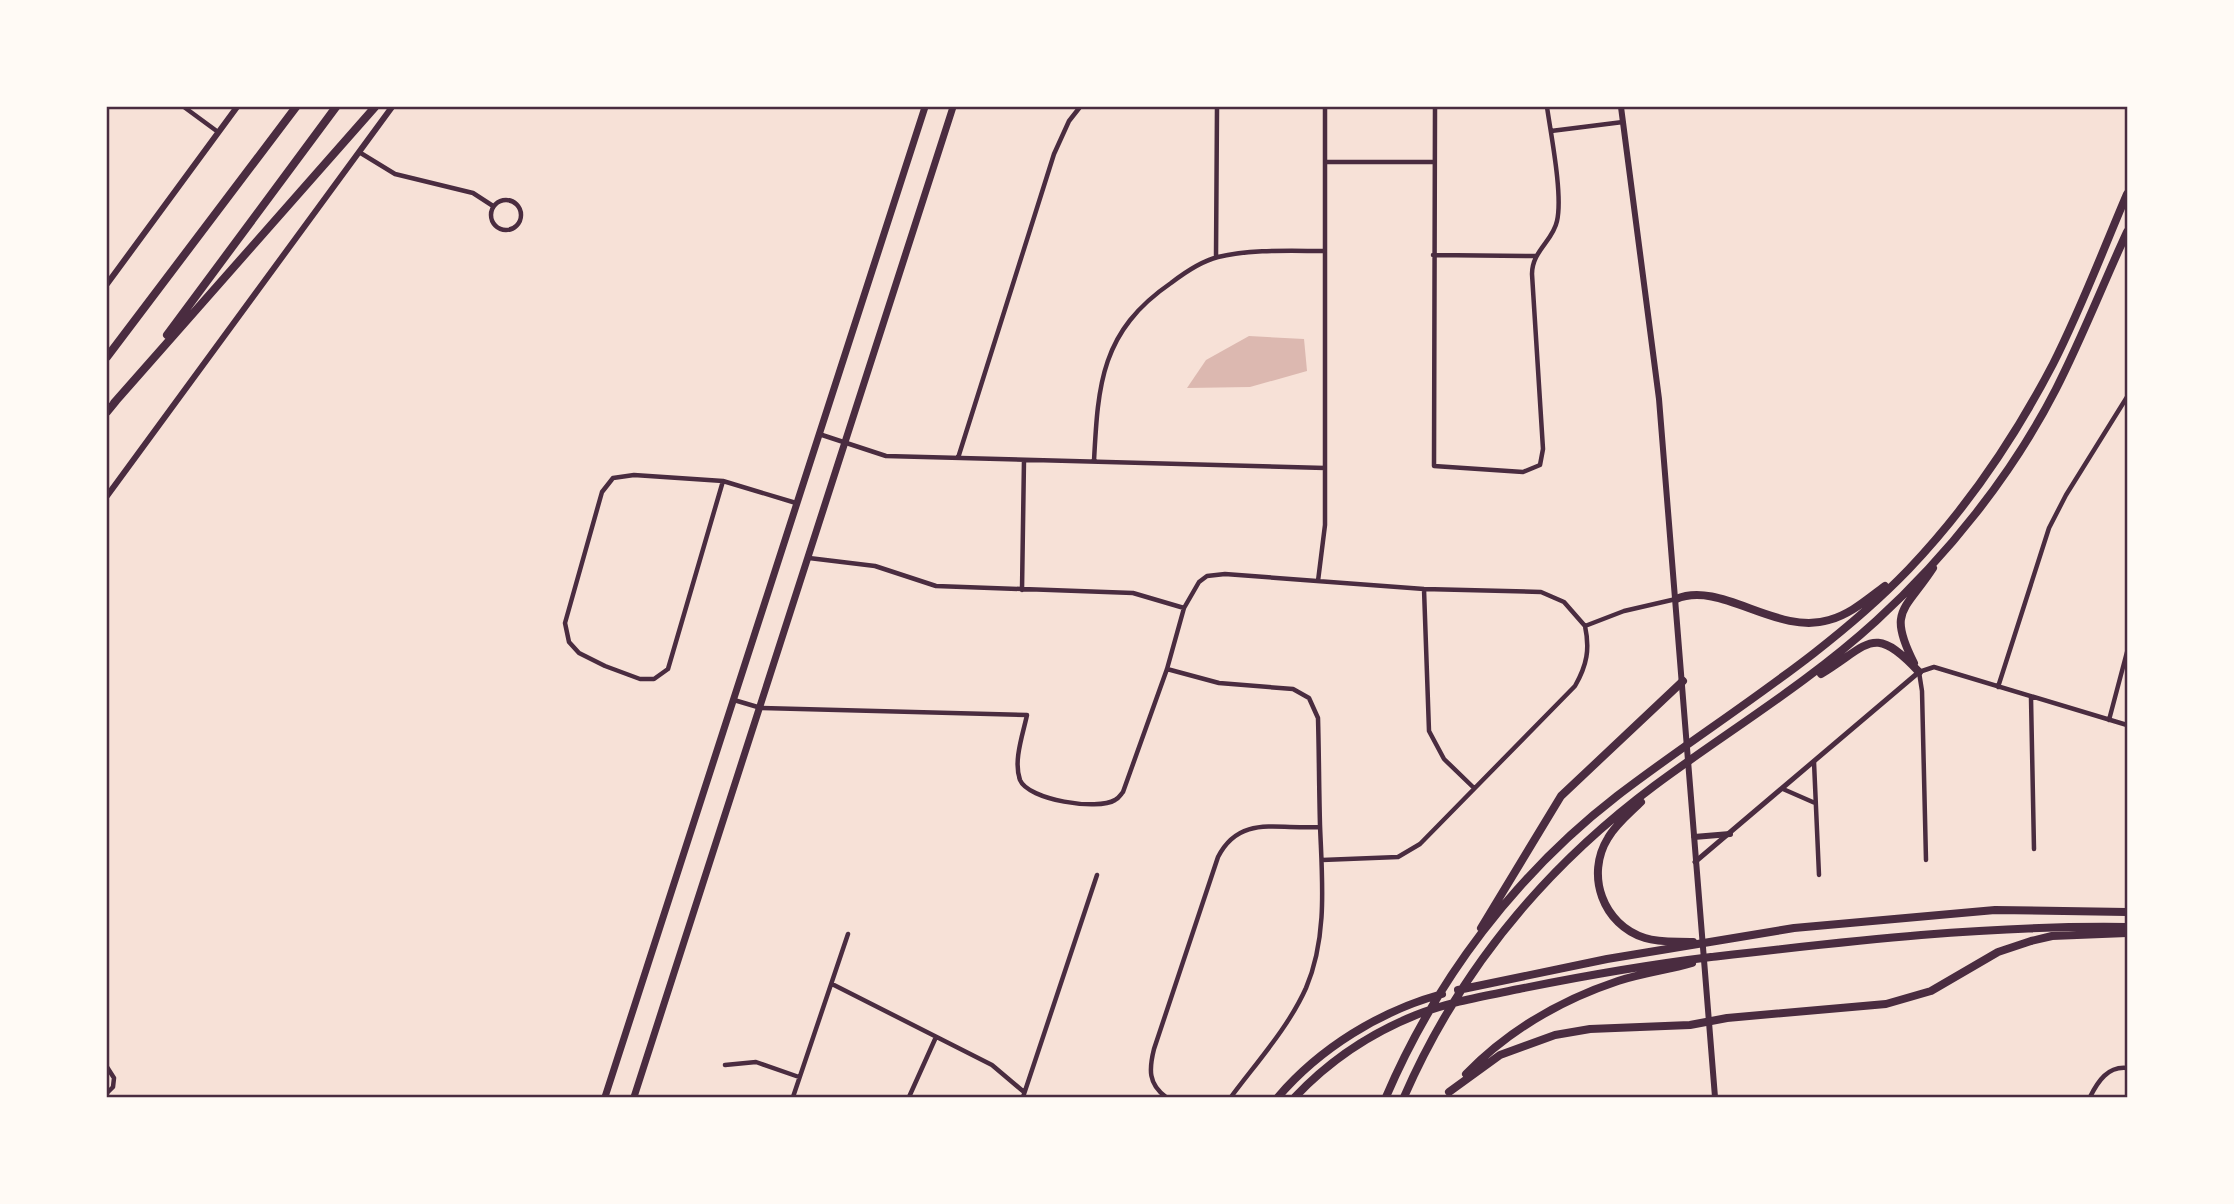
<svg xmlns="http://www.w3.org/2000/svg" width="2234" height="1204" font-family="'Roboto Condensed',sans-serif">
<style>
.water{fill:#dcb8b0}
.lines{fill:none;stroke-linecap:round;stroke-linejoin:round}
.minor{stroke:#4a2c40;stroke-width:4.5}
.tertiary{stroke:#4a2c40;stroke-width:5}
.secondary{stroke:#4a2c40;stroke-width:6}
.primary{stroke:#4a2c40;stroke-width:7}
.motorway{stroke:#4a2c40;stroke-width:8}
.neatline{fill:none;stroke:#4a2c40;stroke-width:2.5}
</style>
<rect width="100%" height="100%" fill="#f7e1d7"/>
<path class="water" d="M 1249,336 L 1304,339 L 1307,371 L 1250,387 L 1187,388 L 1206,360 Z"/>
<g class="lines">
<path class="minor" d="M 184,107 L 218,132
M 1435,107 L 1434,466 L 1523,472 L 1540,465 L 1543,449 L 1532,274 C 1532,251 1553,241 1557,221 C 1563,195 1551,135 1547,107
M 1551,131 L 1623,122
M 359,152 L 395,174 L 473,193 L 493,206
M 1325,162 L 1434,162
M491 215a15 15 0 1 1 30 0a15 15 0 1 1-30 0Z
M 1433,255 L 1535,256
M 1216,257 L 1217,107
M 819,434 L 886,456 L 1325,468
M 958,458 L 1054,154 L 1069,121 L 1080,107
M 1094,461 C 1098,384 1101,331 1171,283 C 1184,273 1202,261 1218,257 C 1252,249 1290,251 1325,251
M 634,475 L 723,481 L 668,669 L 654,679 L 640,679 L 605,666 L 579,653 L 569,642 L 565,623 L 602,492 L 613,478 Z
M 723,481 L 796,503
M 809,558 L 875,566 L 936,586 L 1133,593 L 1184,608
M 1318,581 L 1325,525 L 1325,107
M 1424,589 L 1429,731 L 1444,759 L 1474,788
M 1022,590 L 1024,460
M 1167,669 L 1219,683 L 1293,689 L 1309,698 L 1318,718 C 1319,753 1319,789 1320,825 C 1322,879 1328,936 1306,988 C 1288,1028 1257,1062 1231,1097
M 1998,687 L 2049,528 L 2066,495 L 2127,397
M 2031,698 L 2034,849
M 734,700 L 761,708 L 1027,715 C 1023,734 1013,761 1020,780 C 1028,800 1098,811 1115,800 C 1119,798 1121,794 1123,792 L 1167,669 L 1184,608 L 1199,582 L 1207,576 L 1225,574 L 1424,589 L 1541,592 L 1564,602 L 1585,626
M 2109,720 L 2127,652
M 1814,762 L 1819,875
M 1783,789 L 1815,803
M 1322,860 L 1398,857 L 1420,844 L 1575,686 C 1587,665 1590,649 1585,626 L 1624,611 L 1676,599
M 1926,860 L 1922,691 L 1919,672 L 1934,667 L 2127,725
M 832,984 L 992,1065 L 1024,1092
M 725,1065 L 756,1062 L 799,1077
M 107,1067 L 114,1078 L 113,1087 L 107,1093
M 793,1097 L 848,934
M 909,1097 L 936,1037
M 1023,1097 L 1097,875
M 1166,1097 C 1148,1084 1149,1069 1154,1049 L 1218,857 C 1240,814 1278,830 1320,827
M 2090,1097 C 2098,1081 2108,1066 2127,1068"/>
<path class="tertiary" d="M 1695,862 L 1919,672"/>
<path class="secondary" d="M 1621,107 L 1659,399 L 1715,1097
M 107,284 L 237,107
M 107,496 L 392,107
M 1694,837 L 1730,834"/>
<path class="primary" d="M 605,1097 L 925,107
M 634,1097 L 953,107"/>
<path class="motorway" d="M 167,335 L 336,107
M 107,357 L 296,107
M 114,403 L 375,107
M 107,412 L 116,401
M 1676,599 C 1721,580 1777,636 1829,620 C 1851,614 1867,599 1885,586
M 1914,663 C 1887,610 1905,611 1933,568
M 1821,674 C 1869,645 1873,622 1919,672
M 1641,802 C 1630,813 1616,824 1608,838 C 1585,875 1603,925 1645,938 C 1660,943 1677,941 1693,942
M 1481,928 L 1561,796 L 1683,681
M 1458,990 L 1607,959 L 1794,928 L 1995,910 L 2127,912
M 1466,1074 C 1508,1031 1561,1000 1618,981 C 1643,973 1668,970 1692,963
M 1449,1092 L 1500,1055 L 1555,1035 L 1590,1029 L 1690,1025 L 1727,1018 L 1886,1004 L 1931,991 L 1998,952 L 2031,941 L 2052,936 L 2127,933
M 1278,1097 C 1320,1048 1380,1011 1442,994
M 1295,1097 C 1329,1061 1371,1033 1416,1015 C 1449,1002 1485,996 1519,989 C 1583,976 1646,965 1711,957 C 1850,941 1987,925 2127,927
M 1386,1097 C 1436,980 1516,874 1617,796 C 1715,721 1822,659 1909,569 C 1966,509 2015,437 2053,364 C 2081,309 2103,250 2127,194
M 1404,1097 C 1459,971 1543,869 1654,786 C 1728,731 1807,684 1876,621 C 1947,556 2012,475 2056,389 C 2082,338 2103,284 2127,232"/>
</g>
<rect width="2234" height="1204" fill="none" stroke="#fffaf5" stroke-width="217"/>
<rect x="108" y="108" width="2018" height="988" class="neatline"/>
</svg>
